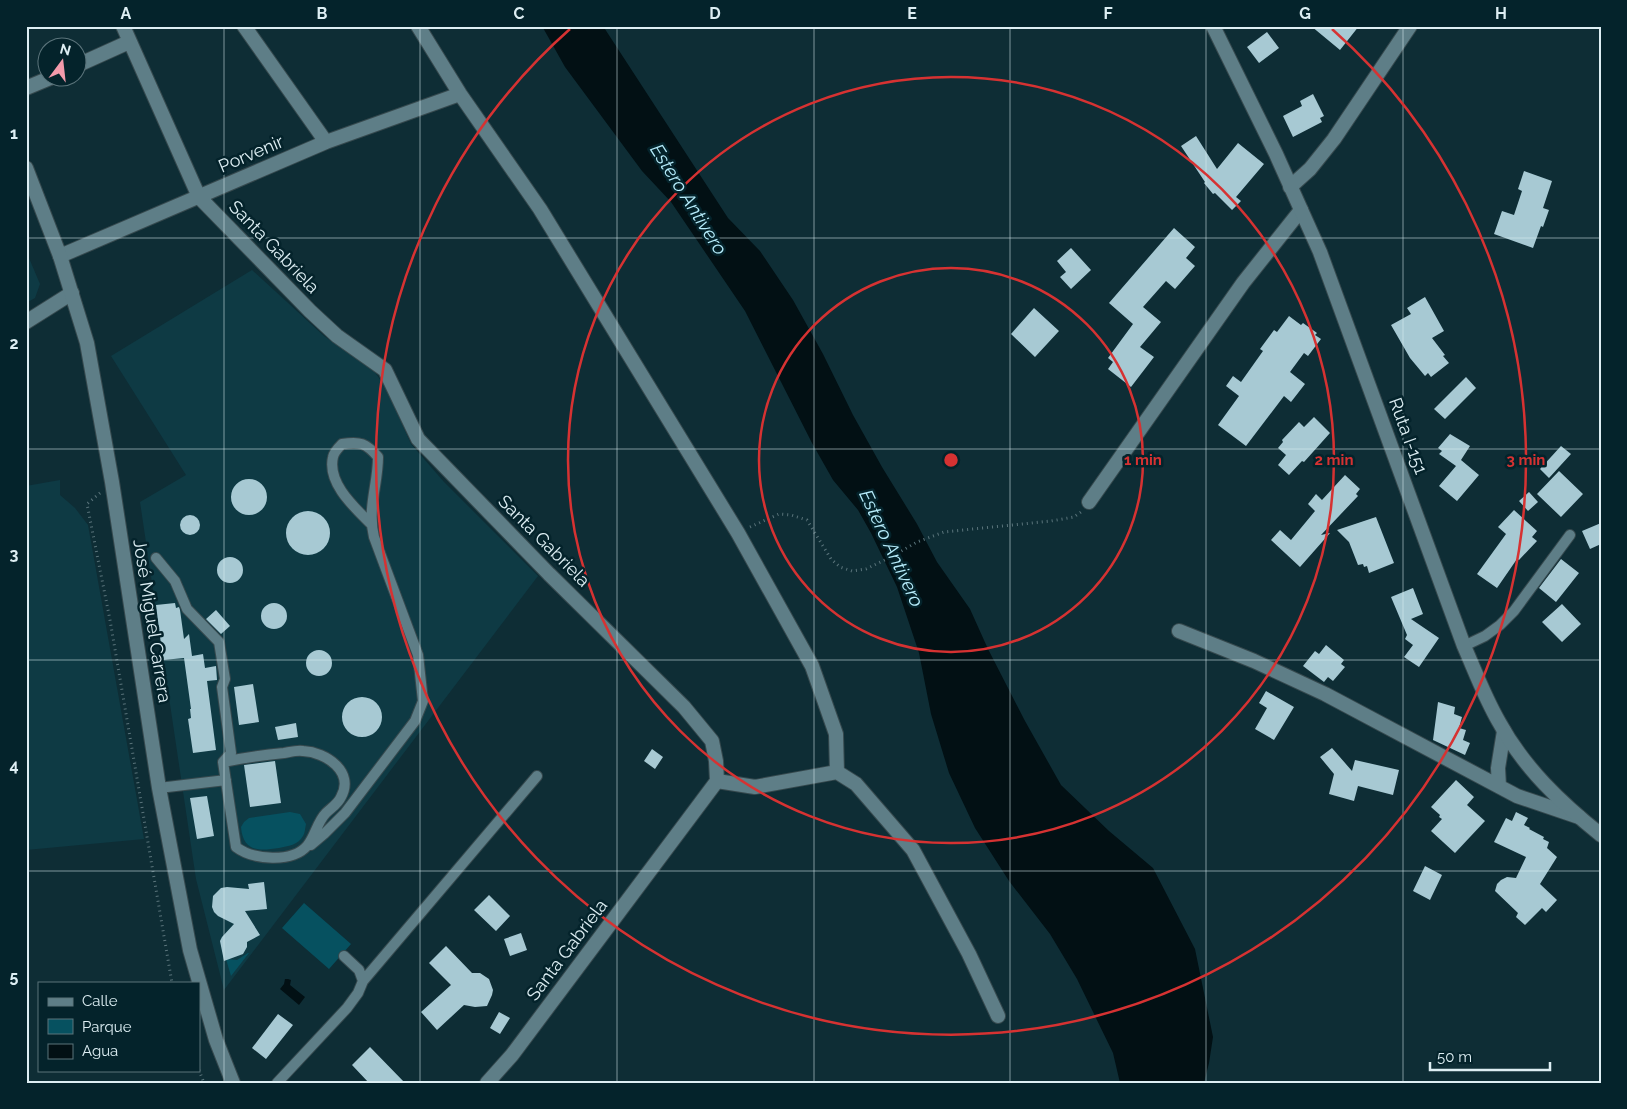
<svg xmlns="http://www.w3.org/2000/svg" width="1627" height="1109" font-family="Raleway,sans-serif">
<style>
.built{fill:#0e3a44}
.green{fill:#065160}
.water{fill:#021014}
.building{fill:#a7c9d3}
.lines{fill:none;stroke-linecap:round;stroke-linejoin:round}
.service-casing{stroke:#36494e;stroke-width:12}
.minor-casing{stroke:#36494e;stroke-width:16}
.tertiary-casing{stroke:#36494e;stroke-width:16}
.path{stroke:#5a747b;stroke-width:3;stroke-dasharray:1 4;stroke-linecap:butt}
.service{stroke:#5e7e87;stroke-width:10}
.minor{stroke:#5e7e87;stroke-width:14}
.tertiary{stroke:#5e7e87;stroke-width:14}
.grid{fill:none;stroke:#ddeef3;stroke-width:1;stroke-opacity:0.55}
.ring{fill:none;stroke:#d63232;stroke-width:2.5}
.labels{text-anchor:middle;stroke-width:5;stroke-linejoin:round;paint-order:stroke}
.street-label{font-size:18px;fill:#ddeef3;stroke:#04232b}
.water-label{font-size:19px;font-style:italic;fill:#b7edfc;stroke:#04232b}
.centre{fill:#d63232;stroke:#04232b;stroke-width:2.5}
.ring-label{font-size:15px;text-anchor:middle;font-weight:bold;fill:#d63232;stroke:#04232b;stroke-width:5;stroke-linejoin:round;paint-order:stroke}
.neatline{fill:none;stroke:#ddeef3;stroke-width:2}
.grid-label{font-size:16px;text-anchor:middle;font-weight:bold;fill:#ddeef3}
</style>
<rect width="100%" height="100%" fill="#0e2d35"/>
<path class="built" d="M 26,251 L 40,284 L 35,298 L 26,303 Z
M 252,270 L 324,336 L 360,360 L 374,371 L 386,388 L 411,444 L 444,482 L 538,576 L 224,990 L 196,879 L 140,502 L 186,475 L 111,356 Z
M 60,480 L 60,495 L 75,508 L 88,525 L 144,839 L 26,850 L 26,486 Z"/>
<path class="green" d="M 290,812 L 300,814 L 306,824 C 305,828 305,833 303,836 C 298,845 288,846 279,848 C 259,851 243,852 241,827 L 244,822 L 249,818 Z
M 304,903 L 351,944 L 329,969 L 282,928 Z
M 248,953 L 249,953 L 231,976 L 226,959 L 237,960 Z"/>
<path class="water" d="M 542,26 L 603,26 L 728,218 L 760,251 L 793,300 L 823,354 L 853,415 L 882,467 L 917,524 L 937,562 L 970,609 L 988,649 L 1025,721 L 1061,785 L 1109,831 L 1153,868 L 1195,949 L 1213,1037 L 1209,1063 L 1204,1083 L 1120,1083 L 1113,1053 L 1077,979 L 1050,934 L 1009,881 L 975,828 L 949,773 L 931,714 L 919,653 L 897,587 L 871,533 L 858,510 L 833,480 L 812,443 L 745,311 L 671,202 L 642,171 L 565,67 Z
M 285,979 L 288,979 L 291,980 L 290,985 L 305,997 L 299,1005 L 280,989 L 284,984 Z"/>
<path class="building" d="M 1311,26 L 1359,26 L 1340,50 Z
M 1267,32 L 1279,48 L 1259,63 L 1247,47 Z
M 1313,94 L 1324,116 L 1320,118 L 1322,122 L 1293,137 L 1283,116 L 1302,106 L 1300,101 Z
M 1196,136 L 1217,169 L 1238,143 L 1264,164 L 1236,197 L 1241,201 L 1232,210 L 1215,193 L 1213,194 L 1204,183 L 1205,182 L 1181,146 Z
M 1524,171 L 1552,181 L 1543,208 L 1549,210 L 1543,227 L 1541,226 L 1533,248 L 1494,234 L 1502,211 L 1514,215 L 1522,191 L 1518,189 Z
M 1174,228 L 1195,247 L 1186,258 L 1195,266 L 1175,289 L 1166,281 L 1143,307 L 1161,322 L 1140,347 L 1154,357 L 1131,387 L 1108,369 L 1113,362 L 1108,358 L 1133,324 L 1109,303 Z
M 1071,248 L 1091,270 L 1071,289 L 1060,277 L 1066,272 L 1057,261 Z
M 1425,297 L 1444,331 L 1432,338 L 1445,355 L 1443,356 L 1449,363 L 1431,377 L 1428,373 L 1425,376 L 1410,358 L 1391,325 L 1411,314 L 1407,308 Z
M 1034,308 L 1059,331 L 1035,357 L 1011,334 Z
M 1289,316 L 1301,325 L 1303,323 L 1317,333 L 1315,335 L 1321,339 L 1308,356 L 1304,353 L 1290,372 L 1305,384 L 1291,402 L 1284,396 L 1246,446 L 1218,425 L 1239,396 L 1226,386 L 1233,376 L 1241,382 L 1263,351 L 1260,349 L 1274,330 L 1277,332 Z
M 1466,377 L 1476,388 L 1445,419 L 1434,409 Z
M 1314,417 L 1330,433 L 1304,462 L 1302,461 L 1289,475 L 1278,465 L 1286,455 L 1278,448 L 1283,442 L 1282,440 L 1299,422 L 1304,427 Z
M 1450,434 L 1470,446 L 1461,460 L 1479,475 L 1457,501 L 1439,486 L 1456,466 L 1439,454 L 1442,451 L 1438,448 Z
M 1561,446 L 1571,454 L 1549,478 L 1540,469 Z
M 1559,471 L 1583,494 L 1561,517 L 1537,494 Z
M 1345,475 L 1360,489 L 1356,494 L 1358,496 L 1321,535 L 1330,533 L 1300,567 L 1271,540 L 1280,530 L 1291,540 L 1315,511 L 1308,504 L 1316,494 L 1322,500 Z
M231 497a18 18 0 1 1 36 0a18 18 0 1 1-36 0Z
M 1529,492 L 1538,502 L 1528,511 L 1519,501 Z
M 1514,510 L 1537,531 L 1532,537 L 1537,541 L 1519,560 L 1517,559 L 1497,588 L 1477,574 L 1506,534 L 1498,527 Z
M286 533a22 22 0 1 1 44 0a22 22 0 1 1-44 0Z
M180 525a10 10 0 1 1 20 0a10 10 0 1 1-20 0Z
M 1376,517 L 1394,563 L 1369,573 L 1367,566 L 1364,567 L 1363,564 L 1358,565 L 1349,542 L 1337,530 Z
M 1601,523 L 1601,544 L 1590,549 L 1582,531 Z
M217 570a13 13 0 1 1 26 0a13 13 0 1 1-26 0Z
M 1561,559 L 1579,573 L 1556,602 L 1539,588 Z
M 1413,588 L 1423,614 L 1411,619 L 1439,638 L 1419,667 L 1404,657 L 1413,645 L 1405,639 L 1407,635 L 1391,597 Z
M 175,603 L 176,608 L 179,607 L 180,610 L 184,639 L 189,634 L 192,656 L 203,654 L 205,668 L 216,666 L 217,680 L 207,681 L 216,750 L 193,753 L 188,719 L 191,718 L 190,709 L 191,709 L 184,658 L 163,660 L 156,605 Z
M261 616a13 13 0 1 1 26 0a13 13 0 1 1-26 0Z
M 1562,604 L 1581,624 L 1562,642 L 1542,622 Z
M 216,610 L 230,626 L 221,634 L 206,619 Z
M 1326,645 L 1344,660 L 1341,664 L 1345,667 L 1333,681 L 1328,677 L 1324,682 L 1303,666 L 1315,651 L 1319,654 Z
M306 663a13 13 0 1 1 26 0a13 13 0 1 1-26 0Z
M 253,684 L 259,722 L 239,725 L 234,687 Z
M 1266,691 L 1294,707 L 1274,740 L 1255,729 L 1267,708 L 1259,703 Z
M342 717a20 20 0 1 1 40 0a20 20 0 1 1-40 0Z
M 1438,702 L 1455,707 L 1454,714 L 1462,717 L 1459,728 L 1466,730 L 1463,740 L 1470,743 L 1465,755 L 1433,740 Z
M 296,723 L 298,737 L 278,740 L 275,727 Z
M 1332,748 L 1352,771 L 1355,760 L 1399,770 L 1393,795 L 1358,786 L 1354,801 L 1329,794 L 1334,774 L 1320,757 Z
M 652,749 L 663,757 L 655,769 L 644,761 Z
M 275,761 L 281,803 L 250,807 L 244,765 Z
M 1456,780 L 1474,797 L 1467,805 L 1485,821 L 1455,853 L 1431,831 L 1442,819 L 1439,817 L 1440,815 L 1431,807 Z
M 207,796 L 214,836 L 197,839 L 190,798 Z
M 1516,812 L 1528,818 L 1524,825 L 1530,828 L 1529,829 L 1544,837 L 1543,839 L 1549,842 L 1547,848 L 1557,857 L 1540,884 L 1557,900 L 1546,912 L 1542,908 L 1525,925 L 1516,917 L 1518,913 L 1495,891 L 1497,884 L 1501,880 L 1507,877 L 1516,878 L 1526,857 L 1494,842 L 1506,818 L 1512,821 Z
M 1425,866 L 1442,875 L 1430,900 L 1413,891 Z
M 264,882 L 267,909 L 245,911 L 260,935 L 247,942 L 247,947 L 243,954 L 224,961 L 220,941 L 222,937 L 234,924 L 218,916 L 214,912 L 212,907 L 213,896 L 221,888 L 227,887 L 249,889 L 248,884 Z
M 489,895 L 510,916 L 496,931 L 474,910 Z
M 521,933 L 527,950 L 510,956 L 504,939 Z
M 446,946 L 472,973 L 480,973 L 489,979 L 493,990 L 492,995 L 487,1006 L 475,1007 L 464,1005 L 437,1030 L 421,1012 L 451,985 L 429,963 Z
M 499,1012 L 510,1018 L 500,1034 L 490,1028 Z
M 278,1014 L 293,1025 L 266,1059 L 252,1048 Z
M 370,1047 L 405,1083 L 369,1083 L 352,1065 Z"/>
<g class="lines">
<defs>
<path id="service" d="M 156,558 L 175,581 L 187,609 L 219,642 L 225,679 L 222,687 L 231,753 L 223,762 L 236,847 C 253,860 292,863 307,846 C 315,837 317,822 326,813 C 331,808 338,804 341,797 C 355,772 326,752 303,751 C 297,750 290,752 284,753 C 263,755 243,758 223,762
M 1464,646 L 1485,636 L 1500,625 L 1514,611 L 1570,535
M 159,788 L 226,780
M 311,845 L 324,834 L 345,813 L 415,721 L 423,701 L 418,655 L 374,537 C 367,508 378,485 378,457 C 366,443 360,441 342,444 C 339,447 334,452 333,457 C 327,483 354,507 371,524
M 363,981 L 537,776
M 277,1083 L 347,1008 L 358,993 L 363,981 L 359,970 L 344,956"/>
<path id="minor" d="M 123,26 L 199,197 L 310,311 L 337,336 L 385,370 L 418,439 L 549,574 L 684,707 L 712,741 L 716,761 L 717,781 L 512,1055 L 487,1083
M 244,26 L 326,142
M 418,26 L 460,94 L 540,209 L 738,533 L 812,666 L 836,734 L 837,772
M 78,65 L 129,42
M 26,88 L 50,78
M 60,256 L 326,142 L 460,94
M 26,322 L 72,293
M 1089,502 L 1243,283 L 1301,210
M 1179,631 L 1254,661 L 1325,694 L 1517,796 L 1579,817
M 717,781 L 755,787 L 837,772 L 856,784 L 913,850 L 969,954 L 998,1016
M 1499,786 L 1498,768 L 1504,731"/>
<path id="tertiary" d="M 1213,26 L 1276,154 L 1320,252 L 1464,646 C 1475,671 1485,698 1499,722 C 1524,768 1561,803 1601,835
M 26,168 L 60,256 L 87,343 L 112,482 L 159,788 L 190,950 L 216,1040 L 233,1083
M 1290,187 L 1310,169 L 1334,139 L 1410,26"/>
</defs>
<use href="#service" class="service-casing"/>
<use href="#minor" class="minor-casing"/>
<use href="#tertiary" class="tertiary-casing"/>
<path class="path" d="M 100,493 L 87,504 L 110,620 L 172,983
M 750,527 L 779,514 L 791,515 L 807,520 L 831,559 L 840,567 L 852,571 L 866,569 L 891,557 L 917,542 L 944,532 L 1051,521 L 1074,517 L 1081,512
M 199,1070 L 204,1083"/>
<use href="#service" class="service"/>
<use href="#minor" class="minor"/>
<use href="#tertiary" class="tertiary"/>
</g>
<path class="grid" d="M 224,26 L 224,1083M 420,26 L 420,1083M 617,26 L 617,1083M 814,26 L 814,1083M 1010,26 L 1010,1083M 1206,26 L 1206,1083M 1403,26 L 1403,1083M 26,238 L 1601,238M 26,449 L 1601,449M 26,660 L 1601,660M 26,871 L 1601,871"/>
<g class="ring">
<circle cx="951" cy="460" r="192"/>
<circle cx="951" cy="460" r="383"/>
<path d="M1332 29A575 575 0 1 1 570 29"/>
</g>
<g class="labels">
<g class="street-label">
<text transform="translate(251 154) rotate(-23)" y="6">Porvenir</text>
<text transform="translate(274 247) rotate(46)" y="6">Santa Gabriela</text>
<text transform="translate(1408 436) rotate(70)" y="6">Ruta I-151</text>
<text transform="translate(544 541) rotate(45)" y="6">Santa Gabriela</text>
<text transform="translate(152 621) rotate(81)" y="6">José Miguel Carrera</text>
<text transform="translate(567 950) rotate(-53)" y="6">Santa Gabriela</text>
</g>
<g class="water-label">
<text transform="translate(689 199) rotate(58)" y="7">Estero Antivero</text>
<text transform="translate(892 548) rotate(65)" y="7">Estero Antivero</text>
</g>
</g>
<circle cx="951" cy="460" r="8" class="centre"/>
<g class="ring-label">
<text x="1143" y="465">1 min</text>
<text x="1334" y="465">2 min</text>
<text x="1526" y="465">3 min</text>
</g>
<rect width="1627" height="1109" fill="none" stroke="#04232b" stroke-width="55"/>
<rect x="38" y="982" width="162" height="90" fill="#04232b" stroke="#5b747b"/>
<rect x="48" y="998" width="25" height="8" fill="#5e7e87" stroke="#5b747b"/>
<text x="82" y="1006" font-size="15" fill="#ddeef3">Calle</text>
<rect x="48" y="1019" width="25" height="15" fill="#065160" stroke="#5b747b"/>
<text x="82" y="1032" font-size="15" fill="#ddeef3">Parque</text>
<rect x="48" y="1044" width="25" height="15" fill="#021014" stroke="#5b747b"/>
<text x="82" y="1056" font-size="15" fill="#ddeef3">Agua</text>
<g transform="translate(62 62) rotate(15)"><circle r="24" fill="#04232b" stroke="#5b747b"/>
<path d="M0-4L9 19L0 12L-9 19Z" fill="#f39aab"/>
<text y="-8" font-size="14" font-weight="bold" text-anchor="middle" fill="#ddeef3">N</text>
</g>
<path d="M1430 1062v8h120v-8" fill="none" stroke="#ddeef3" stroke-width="2.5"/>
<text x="1437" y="1062" font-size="15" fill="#ddeef3" stroke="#04232b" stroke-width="4" paint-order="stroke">50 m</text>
<rect x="28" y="28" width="1572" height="1054" class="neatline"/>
<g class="grid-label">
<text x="126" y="19">A</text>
<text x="322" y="19">B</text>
<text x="519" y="19">C</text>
<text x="715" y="19">D</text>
<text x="912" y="19">E</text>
<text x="1108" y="19">F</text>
<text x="1305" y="19">G</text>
<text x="1501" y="19">H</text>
<text x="14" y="139">1</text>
<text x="14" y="349">2</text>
<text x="14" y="560">3</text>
<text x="14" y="771">4</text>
<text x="14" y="982">5</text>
</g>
</svg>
